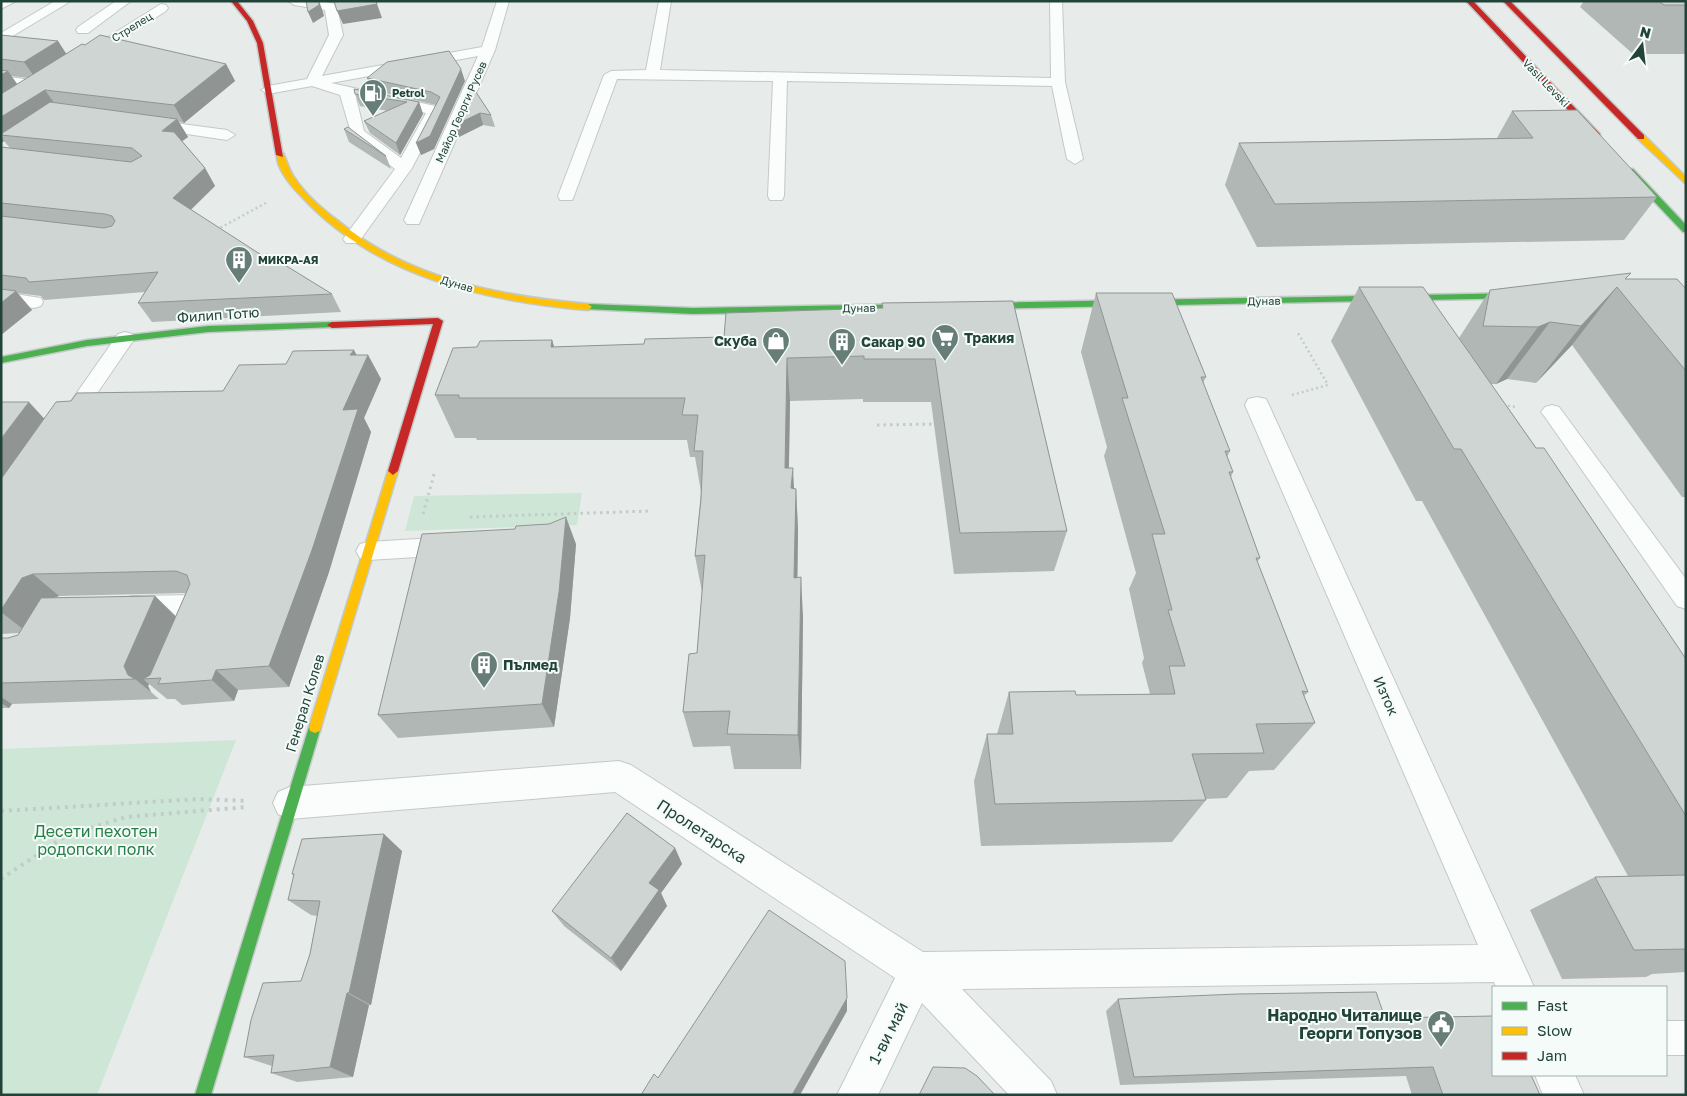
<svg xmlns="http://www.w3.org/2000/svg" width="1687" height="1096" font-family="'Golos Text',sans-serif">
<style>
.green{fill:#cee6d6}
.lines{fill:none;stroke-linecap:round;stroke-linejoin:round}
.lane-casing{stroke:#c4c9c7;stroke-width:2}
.street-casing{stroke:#c4c9c7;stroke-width:2}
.fast-casing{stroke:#c2cac7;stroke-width:3}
.slow-casing{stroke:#c2cac7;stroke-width:3}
.jam-casing{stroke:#c2cac7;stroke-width:3}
.path-far2{stroke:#c2ccc9;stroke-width:2.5;stroke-dasharray:2 3;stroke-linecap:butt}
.path-far1{stroke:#c2ccc9;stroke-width:3;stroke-dasharray:2.5 4;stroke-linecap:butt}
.path{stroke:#c2ccc9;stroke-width:4;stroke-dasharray:3 5;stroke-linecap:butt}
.lane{fill:#fbfcfc;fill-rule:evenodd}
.street{fill:#fbfcfc;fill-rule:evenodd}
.fast{fill:#4caf50;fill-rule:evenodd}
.slow{fill:#ffc107;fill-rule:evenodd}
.jam{fill:#c62828;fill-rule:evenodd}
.wall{fill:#b1b7b5;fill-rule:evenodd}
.shaded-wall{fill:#909594}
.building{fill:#ced5d3;stroke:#909594}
.labels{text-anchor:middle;stroke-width:4;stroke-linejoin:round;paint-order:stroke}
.far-street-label{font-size:11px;fill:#214339;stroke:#f5fbf8}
.far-poi-label{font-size:11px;font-weight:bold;fill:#214339;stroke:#f5fbf8;text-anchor:start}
.street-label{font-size:14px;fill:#214339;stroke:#f5fbf8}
.poi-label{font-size:14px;font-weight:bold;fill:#214339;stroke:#f5fbf8;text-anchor:start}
.near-park-label{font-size:16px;fill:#267f47;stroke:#f5fbf8}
.near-street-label{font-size:16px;fill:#214339;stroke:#f5fbf8}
.near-poi-label{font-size:16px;font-weight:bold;fill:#214339;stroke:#f5fbf8;text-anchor:end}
</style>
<rect width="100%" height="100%" fill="#e7ecea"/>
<path class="green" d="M 582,493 L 577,525 L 405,531 L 414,496 Z
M 236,740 L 97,1095 L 1,1095 L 1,749 Z"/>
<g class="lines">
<defs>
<path id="lane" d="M 55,1 L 71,1 L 1,43 L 1,33 Z
M 116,1 L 131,1 L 88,33 L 78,33 L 76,30 L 78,27 Z
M 288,1 L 319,1 L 336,4 L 337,7 L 343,35 L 322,76 L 482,47 L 497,1 L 509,1 L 495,50 L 419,224 L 407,224 L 404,220 L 478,56 L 331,83 L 435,106 L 442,110 L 412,168 L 358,243 L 346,243 L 343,239 L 395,169 L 352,136 L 340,95 L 312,86 L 268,94 L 261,90 L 268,86 L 307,79 L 329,35 L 325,10 L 294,5 ZM 356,98 L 426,113 L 401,158 L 364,131 Z
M 659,1 L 671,1 L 660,70 L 1051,78 L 1050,1 L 1062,1 L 1065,82 L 1083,159 L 1075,164 L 1067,159 L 1052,86 L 787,81 L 784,196 L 782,200 L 770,200 L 768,196 L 773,81 L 617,79 L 574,196 L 572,200 L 560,200 L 558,196 L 604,75 L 611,71 L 646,70 Z
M 1,76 L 39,81 L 46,85 L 39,89 L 1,84 Z
M 152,120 L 227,130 L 235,135 L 227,140 L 147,128 L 144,125 Z
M 1,292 L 41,298 L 43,302 L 41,306 L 34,308 L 1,304 Z
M 125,332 L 132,334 L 135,338 L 76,424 L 69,426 L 62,424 L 58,419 L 62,414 L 118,334 Z
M 1552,405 L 1559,407 L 1686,579 L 1686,609 L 1677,606 L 1545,417 L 1541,412 L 1545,407 Z
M 451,537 L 459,539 L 463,546 L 459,553 L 451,555 L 368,560 L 360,558 L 356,551 L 360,544 L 368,542 Z
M 197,595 L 206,598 L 209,605 L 200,626 L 191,630 L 182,626 L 178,619 L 180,616 L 132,616 L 123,613 L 120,606 L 123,599 L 132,596 Z
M 1666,1021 L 1686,1021 L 1686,1055 L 1666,1055 Z"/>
<path id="street" d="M 1,1 L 16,1 L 1,9 Z
M 161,4 L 166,5 L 168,8 L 166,11 L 88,61 L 82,63 L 74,58 Z
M 1257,397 L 1266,399 L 1269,405 L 1534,987 L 1496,987 L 1494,982 L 962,989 L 1051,1081 L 1057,1095 L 1009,1095 L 922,1003 L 878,1095 L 837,1095 L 895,978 L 615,792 L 290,819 L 278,814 L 273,803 L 278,792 L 290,787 L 619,761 L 631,765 L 923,952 L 1478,945 L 1245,405 L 1248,399 Z
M 1535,1075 L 1575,1075 L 1584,1095 L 1543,1095 Z"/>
<path id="fast" d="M 1627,169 L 1633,169 L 1686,225 L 1686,232 L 1683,232 L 1627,173 Z
M 1523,293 L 1526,294 L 1526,298 L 976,309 L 972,306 L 976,303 Z
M 588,304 L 693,308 L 918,304 L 922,307 L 918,310 L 693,314 L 585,309 L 584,307 Z
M 332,322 L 335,323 L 335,327 L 208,332 L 87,346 L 1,363 L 1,357 L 87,340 L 208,326 Z
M 315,721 L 320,723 L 321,727 L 211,1095 L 195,1095 L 309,727 L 310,723 Z"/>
<path id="slow" d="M 1638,135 L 1644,135 L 1686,177 L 1686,184 L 1638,139 Z
M 277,153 L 283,153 C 287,161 289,170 294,177 C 305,194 321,208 337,220 C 408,279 499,296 588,304 L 592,307 L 588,310 C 483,301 374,276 301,196 C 291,186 275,167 277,153 Z
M 393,467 L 398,471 L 321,727 L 320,731 L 315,733 L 310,731 L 309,727 L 388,471 Z"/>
<path id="jam" d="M 231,1 L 237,1 L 253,21 L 263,43 L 283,157 L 276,155 L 257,43 L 247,21 Z
M 1466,1 L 1473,1 L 1600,134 L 1600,138 L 1594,138 Z
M 1503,1 L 1510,1 L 1644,135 L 1644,139 L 1638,139 Z
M 438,318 L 443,321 L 398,471 L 393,475 L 388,471 L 433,324 L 332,328 L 327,325 L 332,322 Z"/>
</defs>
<use href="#lane" class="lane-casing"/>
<use href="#street" class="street-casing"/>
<use href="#fast" class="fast-casing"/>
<use href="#slow" class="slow-casing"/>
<use href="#jam" class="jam-casing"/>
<path class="path-far2" d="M 216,230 L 266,203
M 1292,395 L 1328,385 L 1298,333
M 1503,405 L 1516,407"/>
<path class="path-far1" d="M 877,425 L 937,424
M 423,514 L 435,471
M 470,517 L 651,511"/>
<path class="path" d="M 1,811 L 199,799 L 248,801
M 1,879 L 67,835 L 126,817 L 247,807"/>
<use href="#lane" class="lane"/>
<use href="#street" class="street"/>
<use href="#fast" class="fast"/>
<use href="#slow" class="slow"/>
<use href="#jam" class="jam"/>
</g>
<path class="wall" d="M 1584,1 L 1686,1 L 1686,54 L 1633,54 L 1580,7 Z
M 1,35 L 58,41 L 66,54 L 226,64 L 235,81 L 184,123 L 179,122 L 188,137 L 182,141 L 205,168 L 215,186 L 191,210 L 263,256 L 332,294 L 341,312 L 152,322 L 138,303 L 145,292 L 44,300 L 41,296 L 17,293 L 32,310 L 1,335 L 1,147 L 10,148 L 4,141 L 1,143 ZM 11,76 L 28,78 L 17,85 Z
M 367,78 L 465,81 L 434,149 L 421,155 L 436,105 L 372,90 Z
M 472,86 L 491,115 L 495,127 L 483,125 L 459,137 Z
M 355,94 L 419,102 L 423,114 L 400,155 L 370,133 L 364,121 L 388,111 L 360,106 Z
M 1512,111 L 1657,197 L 1624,240 L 1257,247 L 1225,185 L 1239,143 L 1497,138 Z
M 344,129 L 386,156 L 391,169 L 349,142 Z
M 1626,279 L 1686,289 L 1686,497 L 1682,497 L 1572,345 L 1536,383 L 1507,379 L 1496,384 L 1491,384 L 1686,659 L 1686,972 L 1652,974 L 1646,977 L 1562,979 L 1530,910 L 1595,877 L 1628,876 L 1422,501 L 1416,501 L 1331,341 L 1359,287 L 1459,338 L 1490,290 Z
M 1096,293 L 1206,377 L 1203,383 L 1230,451 L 1227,457 L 1233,472 L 1231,477 L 1260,558 L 1257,562 L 1308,692 L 1304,696 L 1315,723 L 1274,770 L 1249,771 L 1227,798 L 1205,799 L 1206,800 L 1172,842 L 981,846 L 974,781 L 987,734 L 997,734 L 1009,692 L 1076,695 L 1150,694 L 1142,663 L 1144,658 L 1129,589 L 1136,573 L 1104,456 L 1107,447 L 1081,352 Z
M 1013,301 L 1067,531 L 1054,571 L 954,574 L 931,402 L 863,402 L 863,399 L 790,401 L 789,468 L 794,488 L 796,489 L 798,530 L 797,578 L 803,617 L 801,769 L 734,769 L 730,746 L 693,747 L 683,712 L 697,653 L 702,592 L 695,556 L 701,492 L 695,457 L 690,457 L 687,440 L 477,440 L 476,438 L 455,438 L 435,395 L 552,340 L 554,347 L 644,344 L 724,337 L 882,308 L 882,303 Z
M 357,355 L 368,355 L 381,379 L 364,418 L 371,432 L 329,572 L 289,687 L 238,690 L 234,701 L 182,705 L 175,699 L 167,699 L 149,684 L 148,686 L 151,692 L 159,699 L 12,704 L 9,708 L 1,708 L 1,638 L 8,638 L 18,635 L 19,633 L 1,634 L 1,402 L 44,418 L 71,401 L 223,391 L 286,364 ZM 186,593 L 176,616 L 155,596 L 54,598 L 59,596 Z
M 576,544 L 570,618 L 554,727 L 398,738 L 378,715 Z
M 675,848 L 682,864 L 661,893 L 667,906 L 621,971 L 564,926 L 552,911 Z
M 402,851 L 371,1005 L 369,1005 L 353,1077 L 297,1082 L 271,1073 L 272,1066 L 244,1057 L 301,981 L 310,954 L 317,916 L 311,915 L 288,900 L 294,875 L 292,874 Z
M 1118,999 L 1385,1018 L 1540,1095 L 1412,1095 L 1406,1076 L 1120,1085 L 1106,1011 Z"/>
<path class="shaded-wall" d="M 319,1 L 323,12 L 324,16 L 313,23 L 308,12 Z
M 376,1 L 382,18 L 343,24 L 337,11 Z
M 58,41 L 69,58 L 36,79 L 24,62 Z
M 226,64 L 235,81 L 184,123 L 174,105 Z
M 461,69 L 465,81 L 434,149 L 421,155 L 416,143 Z
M 8,71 L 20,88 L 1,100 L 1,75 Z
M 45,90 L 57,107 L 1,135 L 1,117 Z
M 419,102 L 423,114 L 400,155 L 396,143 Z
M 480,113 L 483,125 L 459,137 L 455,125 Z
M 177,119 L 188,137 L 173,148 L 162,131 Z
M 1,136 L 4,141 L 1,143 Z
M 205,168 L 215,186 L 184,216 L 173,198 Z
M 1617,287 L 1572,345 L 1536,383 L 1581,326 Z
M 16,291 L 32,310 L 1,335 L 1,303 Z
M 1550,322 L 1507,379 L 1496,384 L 1538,327 Z
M 552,340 L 566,383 L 551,347 Z
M 354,350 L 363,367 L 368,355 L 381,379 L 364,418 L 371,432 L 329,572 L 289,687 L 269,666 L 343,410 L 350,355 Z
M 787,358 L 790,401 L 788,510 L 785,468 Z
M 29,402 L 51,426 L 1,496 L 1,439 Z
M 793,468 L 795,509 L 796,489 L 798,530 L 797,617 L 794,578 L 791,488 Z
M 566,517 L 576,544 L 570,618 L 554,727 L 542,704 Z
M 33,574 L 59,596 L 48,600 L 28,633 L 1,612 L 1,610 L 22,578 Z
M 801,577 L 803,617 L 801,769 L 798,735 Z
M 155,596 L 177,618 L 152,678 L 143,679 L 149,684 L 148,686 L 151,692 L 135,679 L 128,675 L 124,666 Z
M 216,670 L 238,690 L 234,701 L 212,680 Z
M 1,697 L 12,704 L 9,708 L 1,703 Z
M 384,834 L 402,851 L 371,1005 L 349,993 Z
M 675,848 L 682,864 L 661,893 L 667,906 L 621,971 L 611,958 L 649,883 Z
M 347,993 L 369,1005 L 353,1077 L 330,1067 Z
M 847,998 L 847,1011 L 800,1095 L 792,1095 Z"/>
<path class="building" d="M 306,1 L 319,1 L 319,5 L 308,12 Z
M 334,1 L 376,1 L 377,4 L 337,11 Z
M 1659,1 L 1686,1 L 1686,5 L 1664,5 Z
M 1,35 L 58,41 L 24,62 L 1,59 Z
M 100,35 L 226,64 L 174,105 L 45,90 L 1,117 L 1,94 L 82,44 L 85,45 Z
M 449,51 L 461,69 L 430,136 L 416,143 L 440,97 L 431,92 L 367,78 L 387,62 Z
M 1,70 L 8,71 L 1,75 Z
M 472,86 L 491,115 L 480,113 L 455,125 Z
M 354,89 L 419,102 L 396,143 L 364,121 L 407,102 L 355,94 Z
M 50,102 L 177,119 L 162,131 L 174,132 L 205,168 L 173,198 L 263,256 L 267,254 L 332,294 L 138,303 L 158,272 L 29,282 L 26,278 L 1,275 L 1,216 L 104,228 L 112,226 L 115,221 L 112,216 L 105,214 L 1,203 L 1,147 L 131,162 L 142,156 L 132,148 L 1,135 L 1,134 Z
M 1577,110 L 1657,197 L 1275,204 L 1239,143 L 1533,138 L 1512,111 Z
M 348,127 L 386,156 L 344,129 Z
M 1631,273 L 1625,279 L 1677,279 L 1686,289 L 1686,371 L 1617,287 L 1581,326 L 1550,322 L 1538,327 L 1483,326 L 1490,290 Z
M 1359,287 L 1423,287 L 1536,448 L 1544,448 L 1686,659 L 1686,816 L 1461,449 L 1454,449 Z
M 1,289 L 16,291 L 1,303 Z
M 1096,293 L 1172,293 L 1206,377 L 1201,377 L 1230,451 L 1225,451 L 1233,472 L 1229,472 L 1260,558 L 1256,558 L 1308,692 L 1302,691 L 1315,723 L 1256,724 L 1264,753 L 1192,754 L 1206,800 L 995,804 L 987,734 L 1013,734 L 1009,692 L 1075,691 L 1076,695 L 1175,694 L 1169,666 L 1185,666 L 1168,610 L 1172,610 L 1152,534 L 1165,534 L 1122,398 L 1128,398 Z
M 1013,301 L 1067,531 L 960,533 L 935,359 L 864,359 L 864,356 L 787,358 L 785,468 L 793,468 L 791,488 L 796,489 L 794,578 L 801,577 L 798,735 L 727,734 L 730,711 L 683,712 L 689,654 L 697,653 L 705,555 L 695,556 L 701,499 L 703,451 L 694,451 L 698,415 L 682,415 L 685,398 L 459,398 L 459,395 L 435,395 L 453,348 L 477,347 L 480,341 L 552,340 L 551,347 L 644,344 L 645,339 L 724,337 L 726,313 L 883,308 L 882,303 Z
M 354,350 L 350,355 L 368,355 L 343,410 L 358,409 L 312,550 L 269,666 L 216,670 L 212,680 L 158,684 L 161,678 L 143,679 L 150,675 L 190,584 L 187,575 L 176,571 L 33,574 L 22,578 L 1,610 L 1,479 L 56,402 L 71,401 L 77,393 L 223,391 L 239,365 L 286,364 L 293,351 Z
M 1,402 L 29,402 L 1,439 Z
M 566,517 L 559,592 L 542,704 L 378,715 L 422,534 L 515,529 L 516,526 L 549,524 Z
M 155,596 L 124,666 L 128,675 L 135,679 L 1,683 L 1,638 L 8,638 L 18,635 L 41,598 Z
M 627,813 L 675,848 L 649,883 L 659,890 L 611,958 L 552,911 Z
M 384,834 L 349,993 L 347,993 L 330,1067 L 271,1073 L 274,1055 L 244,1057 L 251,1020 L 263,983 L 301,981 L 310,954 L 320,901 L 288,900 L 294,874 L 292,874 L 302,839 Z
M 1686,875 L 1686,949 L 1634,950 L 1595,877 Z
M 769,910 L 845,961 L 847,998 L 792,1095 L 641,1095 L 654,1074 L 658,1078 Z
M 1376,992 L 1385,1018 L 1493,1016 L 1493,1075 L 1531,1075 L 1540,1095 L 1443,1095 L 1433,1067 L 1134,1077 L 1118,999 L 1237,994 Z
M 933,1067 L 965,1068 L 977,1076 L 995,1095 L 919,1095 Z"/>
<defs>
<symbol id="fuel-pin" viewBox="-11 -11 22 30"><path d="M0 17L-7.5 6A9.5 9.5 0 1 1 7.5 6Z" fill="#667e77" stroke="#f5fbf8"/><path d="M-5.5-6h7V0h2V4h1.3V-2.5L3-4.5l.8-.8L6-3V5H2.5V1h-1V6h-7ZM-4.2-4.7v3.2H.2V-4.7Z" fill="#fff"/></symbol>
<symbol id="building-pin" viewBox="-11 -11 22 30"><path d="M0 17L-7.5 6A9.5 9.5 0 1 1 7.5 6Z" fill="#667e77" stroke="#f5fbf8"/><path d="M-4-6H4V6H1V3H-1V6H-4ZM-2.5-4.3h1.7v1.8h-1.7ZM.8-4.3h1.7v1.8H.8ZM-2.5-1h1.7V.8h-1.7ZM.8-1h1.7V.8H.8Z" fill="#fff"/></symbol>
<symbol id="supermarket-pin" viewBox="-11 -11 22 30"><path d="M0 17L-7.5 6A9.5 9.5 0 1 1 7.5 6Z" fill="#667e77" stroke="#f5fbf8"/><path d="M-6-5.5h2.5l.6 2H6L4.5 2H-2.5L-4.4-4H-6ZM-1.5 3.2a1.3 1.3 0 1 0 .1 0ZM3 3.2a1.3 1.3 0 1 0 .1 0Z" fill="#fff"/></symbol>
<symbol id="shop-pin" viewBox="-11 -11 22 30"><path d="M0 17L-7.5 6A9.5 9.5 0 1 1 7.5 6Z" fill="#667e77" stroke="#f5fbf8"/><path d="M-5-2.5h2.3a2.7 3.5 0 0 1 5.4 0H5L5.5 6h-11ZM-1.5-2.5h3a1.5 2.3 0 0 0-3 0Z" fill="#fff"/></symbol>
<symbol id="civic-pin" viewBox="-11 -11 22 30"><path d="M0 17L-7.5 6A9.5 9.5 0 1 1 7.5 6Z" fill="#667e77" stroke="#f5fbf8"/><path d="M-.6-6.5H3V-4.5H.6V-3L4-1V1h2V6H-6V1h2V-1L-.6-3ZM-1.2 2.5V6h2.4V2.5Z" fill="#fff"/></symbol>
</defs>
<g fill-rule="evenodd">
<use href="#fuel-pin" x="357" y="77" width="32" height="43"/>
<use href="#building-pin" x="223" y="244" width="32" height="43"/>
<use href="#supermarket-pin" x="929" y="322" width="32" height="43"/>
<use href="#shop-pin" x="760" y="325" width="32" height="43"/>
<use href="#building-pin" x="826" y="326" width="32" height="43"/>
<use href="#building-pin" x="468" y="649" width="32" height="43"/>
<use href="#civic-pin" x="1425" y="1008" width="32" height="43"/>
</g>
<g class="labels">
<g class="far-street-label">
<text transform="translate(132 27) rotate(-32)" y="4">Стрелец</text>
<text transform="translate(1546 83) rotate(46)" y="4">Vasil Levski</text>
<text transform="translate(461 112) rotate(-66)" y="4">Майор Георги Русев</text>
<text transform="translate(457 284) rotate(17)" y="4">Дунав</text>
<text transform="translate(1264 301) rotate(-1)" y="4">Дунав</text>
<text transform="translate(859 308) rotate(-1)" y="4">Дунав</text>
</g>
<g class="far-poi-label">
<text x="392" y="97">Petrol</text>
<text x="258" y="264">МИКРА-АЯ</text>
</g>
<g class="street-label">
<text transform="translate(218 315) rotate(-4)" y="5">Филип Тотю</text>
<text transform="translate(1386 696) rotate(66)" y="5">Изток</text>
<text transform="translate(305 703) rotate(-73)" y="5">Генерал Колев</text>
</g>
<g class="poi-label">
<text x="964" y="343">Тракия</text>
<text x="757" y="346" text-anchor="end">Скуба</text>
<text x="861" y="347">Сакар 90</text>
<text x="503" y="670">Пълмед</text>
</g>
<g class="near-park-label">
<text x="96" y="837">Десети пехотен<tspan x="96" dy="18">родопски полк</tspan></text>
</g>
<g class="near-street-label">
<text transform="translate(702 831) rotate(33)" y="6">Пролетарска</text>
<text transform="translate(888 1033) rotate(-63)" y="6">1-ви май</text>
</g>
<g class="near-poi-label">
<text x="1422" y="1021">Народно Читалище<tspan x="1422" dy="18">Георги Топузов</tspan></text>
</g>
</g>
<rect width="1687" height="1096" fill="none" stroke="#214339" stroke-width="5"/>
<rect x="1492" y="986" width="175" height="90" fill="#f5fbf8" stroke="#a0b1ac"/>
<rect x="1502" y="1002" width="25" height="8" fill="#4caf50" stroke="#a0b1ac"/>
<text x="1537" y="1011" font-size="15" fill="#214339">Fast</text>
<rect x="1502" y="1027" width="25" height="8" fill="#ffc107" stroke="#a0b1ac"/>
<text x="1537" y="1036" font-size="15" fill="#214339">Slow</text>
<rect x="1502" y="1052" width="25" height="8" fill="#c62828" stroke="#a0b1ac"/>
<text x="1537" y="1061" font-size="15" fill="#214339">Jam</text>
<g transform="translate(1642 45) rotate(15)" stroke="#f5fbf8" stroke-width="4" paint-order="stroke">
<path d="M0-4L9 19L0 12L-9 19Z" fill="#214339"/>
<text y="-8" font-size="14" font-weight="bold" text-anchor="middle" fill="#214339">N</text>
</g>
</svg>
